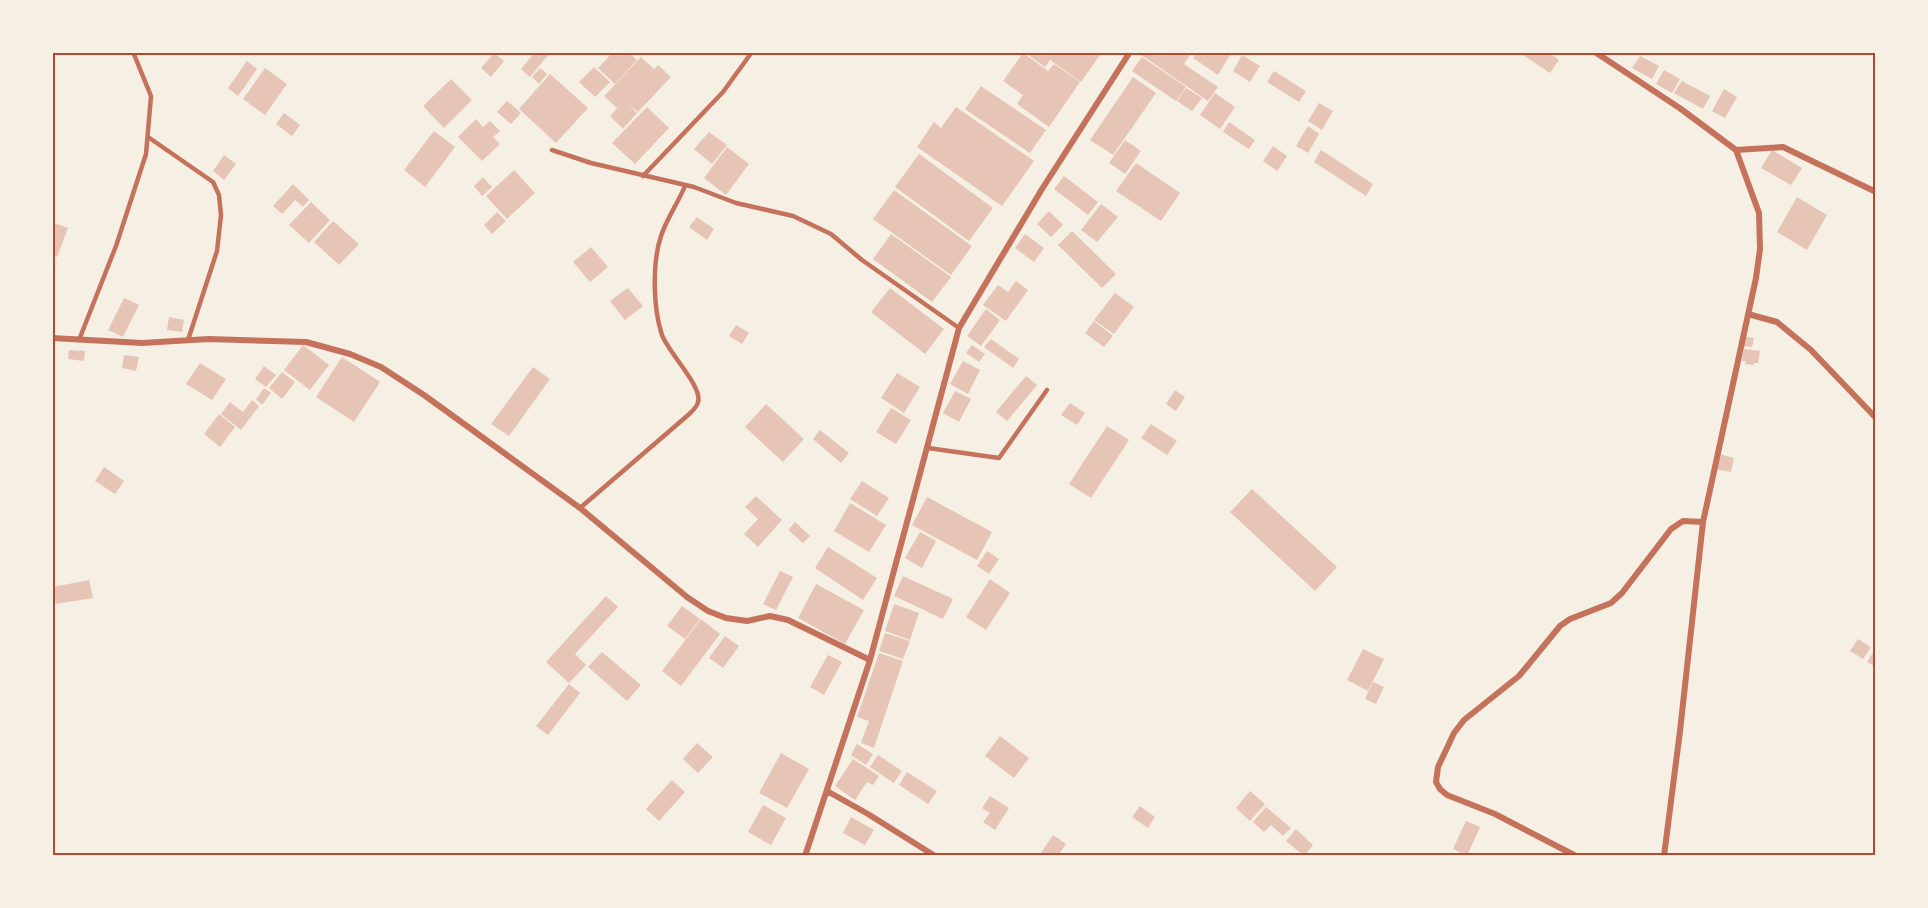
<svg xmlns="http://www.w3.org/2000/svg" width="1928" height="908" font-family="Jost,sans-serif">
<style>
.building{fill:#e6c5b7}
.lines{fill:none;stroke-linecap:round;stroke-linejoin:round}
.service{stroke:#c5725c;stroke-width:4.5}
.minor{stroke:#c5725c;stroke-width:6}
.neatline{fill:none;stroke:#b5482f;stroke-width:2}
</style>
<rect width="100%" height="100%" fill="#f6efe4"/>
<path class="building" d="M 535,52 L 549,54 L 530,77 L 521,69 Z
M 613,52 L 629,52 L 637,60 L 615,84 L 598,68 Z
M 1024,52 L 1102,52 L 1081,82 L 1050,60 L 1045,67 Z
M 1142,52 L 1192,52 L 1184,64 L 1218,87 L 1208,101 L 1140,54 Z
M 1196,52 L 1232,52 L 1218,75 L 1193,58 Z
M 1519,52 L 1548,52 L 1559,60 L 1550,73 Z
M 494,53 L 504,61 L 491,77 L 481,68 Z
M 1023,53 L 1048,71 L 1054,64 L 1080,82 L 1049,127 L 1017,104 L 1023,95 L 1003,81 Z
M 1242,55 L 1260,66 L 1250,82 L 1233,71 Z
M 1640,56 L 1659,66 L 1652,79 L 1632,68 Z
M 641,57 L 654,69 L 645,79 L 658,65 L 671,77 L 638,112 L 628,104 L 637,113 L 623,129 L 610,116 L 625,100 L 617,108 L 604,96 Z
M 1142,57 L 1186,87 L 1176,101 L 1132,71 Z
M 247,61 L 257,69 L 238,96 L 228,88 Z
M 594,67 L 610,82 L 595,97 L 579,82 Z
M 265,68 L 287,84 L 265,115 L 243,99 Z
M 540,68 L 547,74 L 539,84 L 532,77 Z
M 1664,70 L 1680,79 L 1672,93 L 1656,84 Z
M 1274,71 L 1306,91 L 1299,102 L 1267,82 Z
M 550,74 L 588,108 L 556,143 L 519,109 Z
M 1133,77 L 1156,93 L 1113,155 L 1090,140 Z
M 451,79 L 472,100 L 444,128 L 423,106 Z
M 1682,81 L 1710,96 L 1703,109 L 1674,93 Z
M 981,86 L 1046,130 L 1030,153 L 965,109 Z
M 1186,88 L 1202,98 L 1192,111 L 1177,101 Z
M 1724,89 L 1737,97 L 1725,118 L 1712,111 Z
M 1215,93 L 1235,107 L 1220,129 L 1200,115 Z
M 507,101 L 521,113 L 511,124 L 497,112 Z
M 1319,103 L 1333,111 L 1322,130 L 1308,121 Z
M 647,107 L 669,128 L 635,164 L 612,143 Z
M 956,107 L 1034,161 L 1002,206 L 917,147 L 934,122 L 941,128 Z
M 284,113 L 300,125 L 292,136 L 276,124 Z
M 476,119 L 483,127 L 490,121 L 500,131 L 493,137 L 500,144 L 482,161 L 458,137 Z
M 1229,122 L 1255,140 L 1249,149 L 1223,132 Z
M 1308,126 L 1319,134 L 1308,153 L 1296,146 Z
M 434,131 L 455,147 L 425,187 L 404,170 Z
M 709,132 L 727,145 L 712,164 L 694,149 Z
M 1125,140 L 1141,151 L 1125,174 L 1109,163 Z
M 1273,146 L 1287,156 L 1277,171 L 1263,161 Z
M 727,147 L 749,164 L 726,195 L 704,178 Z
M 1321,150 L 1373,184 L 1366,196 L 1314,162 Z
M 1772,150 L 1802,168 L 1791,185 L 1761,168 Z
M 919,154 L 993,208 L 969,241 L 895,187 Z
M 224,155 L 236,164 L 224,180 L 213,171 Z
M 1136,163 L 1180,193 L 1161,221 L 1116,191 Z
M 514,170 L 535,193 L 507,219 L 486,196 Z
M 1064,176 L 1098,202 L 1088,215 L 1054,189 Z
M 483,177 L 492,187 L 482,196 L 474,186 Z
M 293,184 L 309,200 L 303,207 L 295,200 L 282,214 L 273,206 Z
M 894,190 L 972,246 L 951,275 L 873,219 Z
M 1797,197 L 1827,215 L 1807,250 L 1777,232 Z
M 311,202 L 330,220 L 309,243 L 289,225 Z
M 1101,204 L 1118,217 L 1097,242 L 1081,230 Z
M 1049,211 L 1063,225 L 1051,237 L 1037,224 Z
M 497,212 L 506,221 L 492,234 L 484,225 Z
M 697,217 L 714,229 L 707,240 L 689,227 Z
M 333,221 L 359,244 L 339,265 L 314,242 Z
M 54,223 L 68,228 L 57,257 L 52,255 Z
M 1072,231 L 1116,274 L 1102,288 L 1058,245 Z
M 891,234 L 951,277 L 932,302 L 873,259 Z
M 1025,234 L 1044,248 L 1034,262 L 1015,248 Z
M 591,247 L 608,267 L 590,282 L 573,262 Z
M 1016,281 L 1028,290 L 1006,321 L 983,305 L 998,285 L 1008,292 Z
M 628,288 L 643,306 L 625,320 L 610,301 Z
M 890,288 L 944,329 L 925,354 L 871,312 Z
M 1115,293 L 1134,307 L 1114,334 L 1094,320 Z
M 124,298 L 139,305 L 123,337 L 108,330 Z
M 986,309 L 1000,320 L 981,346 L 967,336 Z
M 169,317 L 184,320 L 182,332 L 167,330 Z
M 1094,321 L 1113,336 L 1104,347 L 1085,333 Z
M 736,325 L 749,333 L 742,344 L 729,336 Z
M 1742,336 L 1754,338 L 1752,347 L 1740,346 Z
M 991,339 L 1019,359 L 1013,368 L 984,347 Z
M 303,345 L 329,365 L 310,390 L 284,370 Z
M 972,345 L 985,354 L 979,362 L 966,353 Z
M 1744,349 L 1760,351 L 1758,363 L 1754,363 L 1754,365 L 1745,364 L 1746,361 L 1742,361 Z
M 69,350 L 85,351 L 84,361 L 68,359 Z
M 124,355 L 139,357 L 136,371 L 122,368 Z
M 342,357 L 380,382 L 354,422 L 316,397 Z
M 963,361 L 980,370 L 968,394 L 950,384 Z
M 200,363 L 226,379 L 212,400 L 186,384 Z
M 264,366 L 276,375 L 266,387 L 255,379 Z
M 533,367 L 550,379 L 509,436 L 491,424 Z
M 282,372 L 295,382 L 282,399 L 269,388 Z
M 897,373 L 920,387 L 904,413 L 881,398 Z
M 1026,376 L 1037,385 L 1007,421 L 996,412 Z
M 264,388 L 271,393 L 262,405 L 256,399 Z
M 1175,390 L 1185,397 L 1176,411 L 1166,404 Z
M 955,391 L 971,399 L 959,422 L 943,413 Z
M 252,400 L 259,406 L 241,430 L 221,414 L 230,402 L 243,412 Z
M 1070,403 L 1085,413 L 1077,425 L 1061,415 Z
M 766,404 L 804,439 L 783,462 L 745,427 Z
M 891,408 L 911,420 L 896,444 L 876,432 Z
M 219,414 L 235,427 L 220,447 L 204,434 Z
M 1151,424 L 1177,441 L 1167,455 L 1141,438 Z
M 1107,426 L 1129,440 L 1091,498 L 1069,484 Z
M 820,430 L 849,453 L 841,463 L 813,439 Z
M 1719,454 L 1734,458 L 1731,472 L 1715,469 Z
M 104,467 L 124,481 L 115,494 L 95,481 Z
M 862,481 L 889,498 L 877,516 L 850,499 Z
M 1252,489 L 1337,567 L 1315,591 L 1230,512 Z
M 756,496 L 782,520 L 758,547 L 744,534 L 758,519 L 745,507 Z
M 927,497 L 992,532 L 977,560 L 912,525 Z
M 850,503 L 886,525 L 869,552 L 834,531 Z
M 795,522 L 810,536 L 803,543 L 788,530 Z
M 920,532 L 936,541 L 922,568 L 905,558 Z
M 828,547 L 877,578 L 863,600 L 815,568 Z
M 987,551 L 999,559 L 989,574 L 977,566 Z
M 780,571 L 793,577 L 776,610 L 763,604 Z
M 903,576 L 953,599 L 943,619 L 894,596 Z
M 990,579 L 1010,593 L 986,630 L 966,617 Z
M 89,580 L 93,598 L 56,604 L 53,587 Z
M 816,584 L 864,610 L 845,644 L 798,618 Z
M 606,596 L 618,607 L 575,654 L 586,665 L 569,683 L 546,662 Z
M 894,604 L 919,613 L 910,640 L 885,631 Z
M 682,606 L 700,619 L 685,639 L 667,626 Z
M 701,619 L 720,634 L 681,686 L 662,671 Z
M 885,633 L 910,641 L 903,659 L 879,651 Z
M 725,636 L 739,646 L 723,668 L 709,658 Z
M 1858,639 L 1871,647 L 1863,659 L 1850,651 Z
M 1363,649 L 1384,659 L 1368,691 L 1347,680 Z
M 1874,651 L 1876,652 L 1876,667 L 1867,662 Z
M 602,652 L 641,685 L 627,701 L 588,667 Z
M 879,653 L 903,661 L 874,748 L 861,743 L 869,721 L 857,717 Z
M 828,655 L 842,662 L 824,695 L 810,687 Z
M 1373,682 L 1384,687 L 1376,704 L 1365,699 Z
M 569,684 L 580,693 L 548,735 L 536,726 Z
M 1000,736 L 1029,758 L 1014,778 L 985,756 Z
M 697,743 L 713,757 L 698,773 L 683,759 Z
M 857,744 L 873,754 L 866,765 L 851,755 Z
M 781,753 L 809,769 L 787,808 L 759,793 Z
M 878,755 L 902,771 L 894,783 L 870,767 Z
M 853,759 L 879,776 L 873,785 L 867,782 L 855,800 L 835,786 Z
M 907,772 L 937,791 L 928,804 L 899,785 Z
M 672,780 L 685,792 L 659,821 L 646,809 Z
M 1250,791 L 1265,804 L 1250,821 L 1236,808 Z
M 990,796 L 1009,808 L 995,830 L 983,822 L 990,813 L 982,808 Z
M 763,805 L 786,818 L 771,845 L 748,832 Z
M 1140,806 L 1155,817 L 1148,828 L 1132,817 Z
M 1266,807 L 1291,828 L 1283,836 L 1271,825 L 1264,832 L 1253,822 Z
M 851,817 L 874,830 L 865,845 L 843,833 Z
M 1466,821 L 1480,827 L 1467,856 L 1453,849 Z
M 1296,829 L 1313,845 L 1304,856 L 1286,841 Z
M 1053,835 L 1066,844 L 1058,856 L 1039,856 Z"/>
<g class="lines">
<path class="service" d="M 148,137 L 213,182 L 219,195 L 221,215 L 217,251 L 188,340
M 552,150 L 591,163 L 694,187 L 736,203 L 793,216 L 831,234 L 862,260 L 959,328
M 643,176 L 723,92 L 752,52
M 79,340 L 116,246 L 146,154 L 151,96 L 133,52
M 928,448 L 999,458 L 1047,390
M 580,508 L 687,416 C 691,412 697,408 698,402 C 703,387 668,352 662,335 C 653,308 652,263 661,236 C 667,218 678,203 685,186"/>
<path class="minor" d="M 1595,52 L 1681,109 L 1736,150 L 1783,147 L 1876,192
M 1748,314 L 1777,322 L 1811,350 L 1876,418
M 52,338 L 142,343 L 209,339 L 306,342 L 350,354 L 381,367 L 424,395 L 580,508 L 687,597 L 708,611 L 726,618 L 747,621 L 770,616 L 788,620 L 870,660
M 827,791 L 868,814 L 935,856
M 805,856 L 870,660 L 959,328 L 1042,189 L 1130,52
M 1576,856 L 1495,814 L 1447,795 L 1440,789 L 1436,782 L 1438,767 L 1454,733 L 1464,720 L 1519,676 L 1560,626 L 1570,619 L 1611,603 L 1622,593 L 1671,529 L 1683,521 L 1703,522
M 1664,856 L 1680,731 L 1703,522 L 1756,278 L 1760,249 L 1759,213 L 1736,150"/>
</g>
<rect width="1928" height="908" fill="none" stroke="#f6efe4" stroke-width="108"/>
<rect x="54" y="54" width="1820" height="800" class="neatline"/>
</svg>
